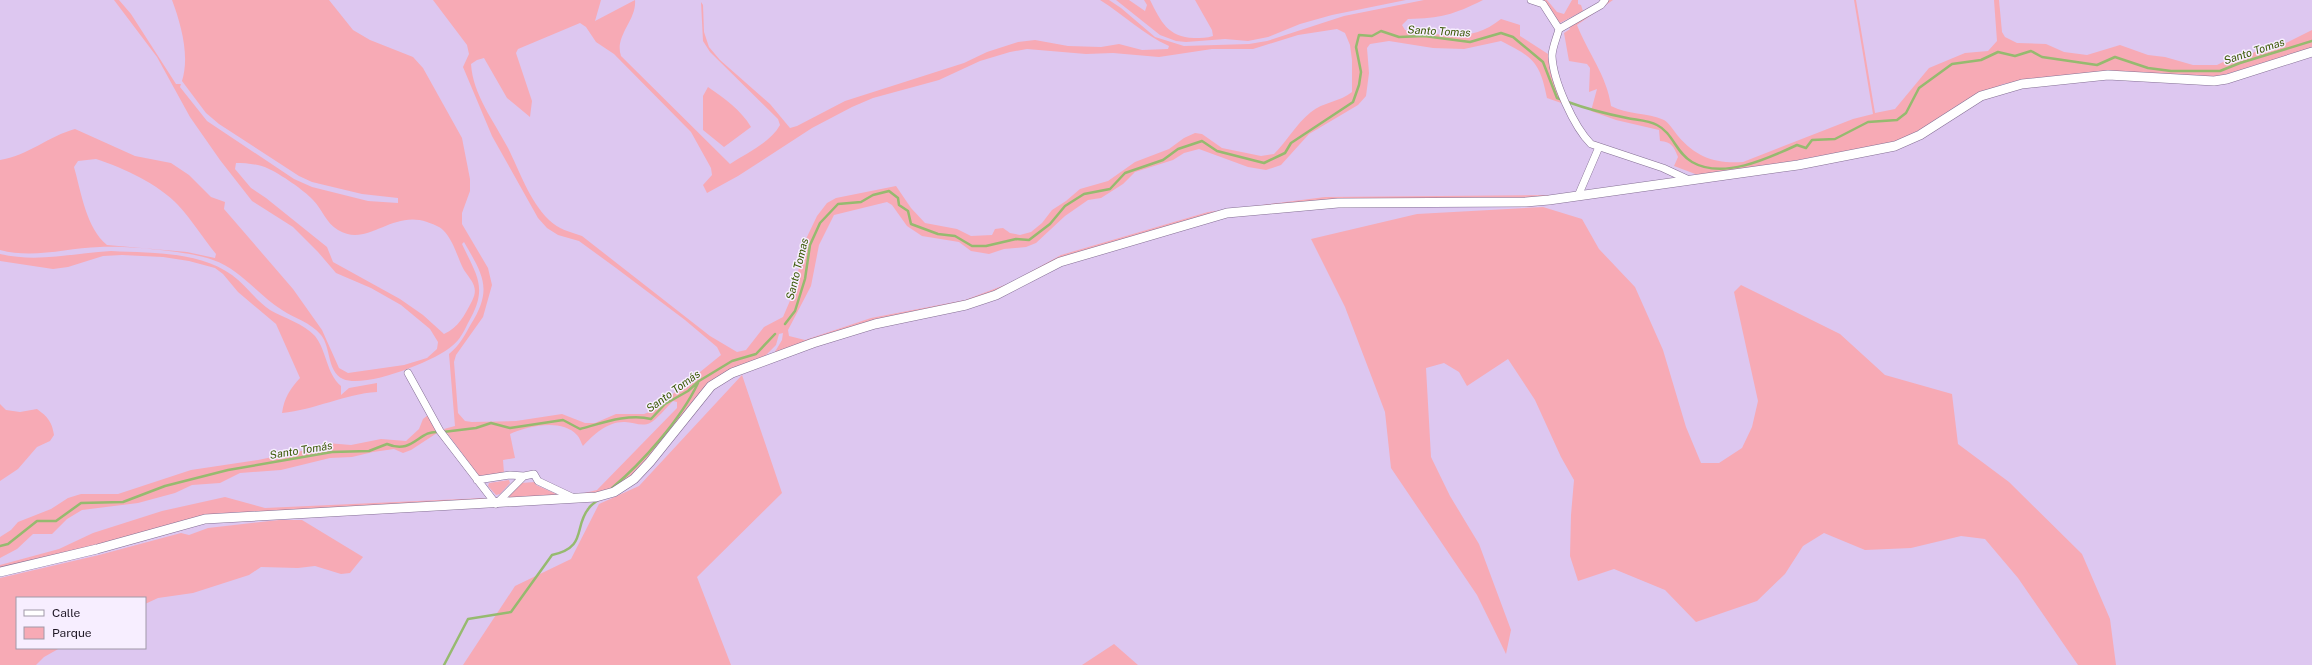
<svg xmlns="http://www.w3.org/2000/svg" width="2312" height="665" font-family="'Public Sans',sans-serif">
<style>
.green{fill:#f7aab5;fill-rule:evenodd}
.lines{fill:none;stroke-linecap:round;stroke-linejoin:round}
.stream{stroke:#96ba6f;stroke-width:2.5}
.minor-casing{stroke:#846f94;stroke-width:8}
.tertiary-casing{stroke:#846f94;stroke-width:10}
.minor{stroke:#fff;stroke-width:7}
.tertiary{stroke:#fff;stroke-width:9}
.labels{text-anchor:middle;stroke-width:3;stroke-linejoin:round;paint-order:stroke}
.water-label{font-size:11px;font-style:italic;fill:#395803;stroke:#f7eeff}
</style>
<rect width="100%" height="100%" fill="#ddc7f0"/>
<path class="green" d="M 114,0 L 119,0 L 131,14 L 176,84 L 181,84 L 180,87 L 207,121 L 294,179 L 312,187 L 368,201 L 398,203 L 398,198 L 362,194 L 312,182 L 299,176 L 219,124 L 206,113 L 182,81 C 190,56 181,24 172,0 L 329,0 L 353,30 L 370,40 L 413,57 L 423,68 L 462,138 L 470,179 L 470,191 L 462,213 L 462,224 L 488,268 L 492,285 L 483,317 L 456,355 L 454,362 L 458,413 L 465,421 L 472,422 L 516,421 L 562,414 L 585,423 L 595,423 L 616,414 L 644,414 L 652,411 L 721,355 L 717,347 L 685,320 L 616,268 L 579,241 L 558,235 L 547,228 L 538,218 L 492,136 L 463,67 L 469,54 L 467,45 L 433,0 L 601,0 L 595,21 L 635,0 C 637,20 614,36 621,56 L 730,164 C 747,153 770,143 780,125 L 778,119 L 710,52 L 703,41 L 701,2 L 703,5 L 704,32 L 709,47 L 720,60 L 770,104 L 790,128 L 797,126 L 845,101 L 964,63 L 987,52 L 1018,42 L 1035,40 L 1068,46 L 1101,47 L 1119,44 L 1142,50 L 1168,49 L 1169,46 C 1144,35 1124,15 1100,0 L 1109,0 L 1121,8 L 1155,37 L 1184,46 L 1249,44 L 1267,41 L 1344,16 L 1424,0 L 1483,0 C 1453,15 1441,18 1408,19 L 1402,25 L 1405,30 C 1442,34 1470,44 1501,19 L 1520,25 L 1520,36 L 1548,54 L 1564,104 L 1547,98 C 1540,62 1533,57 1501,41 L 1464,49 L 1433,48 L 1389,41 L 1370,44 L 1367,48 L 1369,73 L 1366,96 L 1358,105 L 1309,134 L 1281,165 L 1266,170 L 1248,167 L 1199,149 L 1184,153 L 1173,160 L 1135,172 L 1123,184 L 1101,198 L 1088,200 L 1065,216 L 1036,243 L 1026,247 L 1004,249 L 989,254 L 971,251 L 959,242 L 922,236 L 907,226 L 892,205 L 887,202 L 834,215 L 819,245 L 811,286 L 788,330 L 789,336 L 805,340 L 871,318 L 965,300 L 1010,283 L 1061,255 L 1208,212 L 1325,197 L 1550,195 L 1550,197 L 1243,208 L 1087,250 L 976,299 L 773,355 L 782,340 L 783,333 L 779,334 L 776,345 L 763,358 L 722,375 L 633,477 L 605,493 L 576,495 L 597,490 L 677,408 L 677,402 L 673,401 C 667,407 656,420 650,423 C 642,427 633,422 625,422 C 608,421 593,435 583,446 C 581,443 580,438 577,435 C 562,418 527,426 510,434 L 515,458 L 503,460 L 504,473 L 479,476 L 444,429 L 455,426 L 449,354 C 459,346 465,335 471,324 C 493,289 483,275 464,242 L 462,244 C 478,278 488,288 468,323 C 464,331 460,340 452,346 C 435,361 365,389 343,379 C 327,372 331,347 321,335 C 310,322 296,319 282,310 C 258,295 240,269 213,260 C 189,251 127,246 100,247 C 66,248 34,259 0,250 L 0,160 C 27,156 49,136 75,129 L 135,156 L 171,163 L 189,175 L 211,197 L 225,202 L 224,209 L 293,289 L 322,330 L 339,368 L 348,373 L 404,365 L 427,358 L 437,349 L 438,342 L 430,329 L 401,305 L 371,288 L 336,273 L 318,252 L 293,227 L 252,201 L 220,160 L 190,117 L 157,57 ZM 580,23 L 586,27 L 596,42 L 614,54 L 691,132 L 711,168 L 712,175 L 703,185 L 707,193 L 738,176 L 812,128 L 852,107 L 873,98 L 939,80 L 980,61 L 1010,52 L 1027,49 L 1086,54 L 1113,53 L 1159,57 L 1212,49 L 1253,49 L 1298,35 L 1337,29 L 1345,33 L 1350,45 L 1352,60 L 1352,92 C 1340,102 1323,102 1311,112 C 1296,124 1287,141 1274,154 L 1261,156 L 1222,148 L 1202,134 L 1195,133 L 1184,138 L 1169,149 L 1135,162 L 1108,181 L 1080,189 L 1066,201 L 1052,210 L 1042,223 L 1031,232 L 1020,235 L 1010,233 L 1003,228 L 995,229 L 992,235 L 971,236 L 957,229 L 925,223 L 911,208 L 896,186 L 836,198 L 827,203 L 817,216 L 806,239 L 792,296 L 783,317 L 764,327 L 746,350 L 737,352 L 710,336 L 582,236 C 570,232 558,229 549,220 C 529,200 520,172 508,148 C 494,121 473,95 471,64 L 477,60 L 484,58 L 507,98 L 530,117 L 532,101 L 516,53 L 518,49 ZM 96,159 C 124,168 158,184 178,205 C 192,220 203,238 216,254 L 215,258 L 187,252 L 107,245 C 86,228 81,191 74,167 L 78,161 ZM 236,163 C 246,163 259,164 269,169 C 280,174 304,190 313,200 C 322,209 326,223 338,230 C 368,248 391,210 427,222 C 432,224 439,226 443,230 C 454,241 457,257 464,270 C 472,282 479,287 472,301 C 464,316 459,327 444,334 L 423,315 L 400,299 L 333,262 L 327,247 L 266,198 L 251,188 L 235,169 Z
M 1116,0 L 1129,0 L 1145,11 L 1147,5 L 1144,0 L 1150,0 C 1161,22 1168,37 1194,38 C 1201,38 1207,38 1213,36 L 1212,30 L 1195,0 L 1406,0 L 1332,15 L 1300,24 L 1268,37 L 1248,41 L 1225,39 L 1186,42 L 1176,41 L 1160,35 Z
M 1539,0 L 1547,0 L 1557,12 L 1564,14 L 1572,0 L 1578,0 L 1578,4 L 1581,5 L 1583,11 L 1560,23 Z
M 1609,0 L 1613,0 L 1577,25 C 1588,53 1607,76 1611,106 C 1627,115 1647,112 1664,120 C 1669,123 1674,131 1678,136 C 1696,157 1715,164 1743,162 L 1853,119 L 1873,114 L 1854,0 L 1856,0 L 1875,113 L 1895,109 L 1929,68 L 1965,53 L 1988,51 L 1997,41 L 1994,0 L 1999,0 L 2002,32 L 2005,37 L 2017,43 L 2046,44 L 2064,52 L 2087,55 L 2120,45 L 2148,55 L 2165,57 L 2193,65 L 2217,65 L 2245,51 L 2253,53 L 2263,47 L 2286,43 L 2312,30 L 2312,48 L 2217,77 L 2110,71 L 2040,78 L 2003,84 L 1961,103 L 1912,135 L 1895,142 L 1761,167 L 1698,175 L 1674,166 L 1678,157 C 1674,147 1672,142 1660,141 L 1659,130 L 1616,120 L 1591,111 L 1597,89 L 1589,92 L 1590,68 L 1587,64 L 1569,61 L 1564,33 L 1570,29 L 1569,27 Z
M 708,87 C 724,98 741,110 751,127 L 724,147 L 703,130 L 703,96 Z
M 1543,207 L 1582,219 L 1599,249 L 1635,287 L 1663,350 L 1686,427 L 1701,463 L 1719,463 L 1742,448 L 1752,427 L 1758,401 L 1734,292 L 1741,285 L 1840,334 L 1885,375 L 1952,394 L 1958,444 L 2009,482 L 2082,554 L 2110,619 L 2116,665 L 2078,665 L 2018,578 L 1985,539 L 1961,536 L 1911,548 L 1865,550 L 1824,533 L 1803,546 L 1785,574 L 1757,601 L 1696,622 L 1665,590 L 1614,569 L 1578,581 L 1570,556 L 1571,515 L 1574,480 L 1561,457 L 1535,400 L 1508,359 L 1467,386 L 1459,372 L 1444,363 L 1426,368 L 1431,457 L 1450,496 L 1479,544 L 1511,630 L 1506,654 L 1477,595 L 1391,468 L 1385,412 L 1345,307 L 1311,239 L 1417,214 Z
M 111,251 C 150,253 199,251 232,275 C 246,285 255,300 270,310 C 284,318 304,324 315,336 C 327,351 326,373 341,386 L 341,395 L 349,388 L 377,383 L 377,392 C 344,394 315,410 282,413 C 284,398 290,389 300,378 L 276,324 L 238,292 L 223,274 L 215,268 L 189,261 L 163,257 L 122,255 L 103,256 L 68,267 L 53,269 L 0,261 L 0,254 C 39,263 72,253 111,251 Z
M 742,375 L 782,493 L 697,577 L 731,665 L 463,665 L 515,586 L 571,559 L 599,504 L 639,486 Z
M 0,404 L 6,410 L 20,412 L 37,409 C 48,417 52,422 54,435 L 50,441 L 37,447 L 18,469 L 0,481 Z
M 428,415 L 437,433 L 411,450 L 403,453 L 394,449 L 373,452 L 352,457 L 330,458 L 281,470 L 240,473 L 220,483 L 192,485 L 175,493 L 138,503 L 82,510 L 67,519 L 52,534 L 33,534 L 17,549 L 0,558 L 0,537 L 11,530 L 18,522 L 51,509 L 68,498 L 81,494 L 118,494 L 191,470 L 258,460 L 316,448 L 327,443 L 351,445 L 381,439 L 406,441 L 419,429 L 423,419 Z
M 509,480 L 510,483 L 500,494 L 496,495 L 488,486 L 489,483 Z
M 535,482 L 536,485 L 561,496 L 504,501 L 521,483 Z
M 225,497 L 265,508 L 484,498 L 486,501 L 224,513 L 201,517 L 94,547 L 0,569 L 0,565 L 59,549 L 93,533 L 162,511 Z
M 279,520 L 302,520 L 363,557 L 350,573 L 341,574 L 315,566 L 298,568 L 261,567 L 249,575 L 193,593 L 158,598 L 145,604 L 145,598 L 17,598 L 17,648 L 60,648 L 44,657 L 36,665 L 0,665 L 0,578 L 99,555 L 181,533 L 189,535 L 208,528 Z
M 1114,644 L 1138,665 L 1082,665 Z"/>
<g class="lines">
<path class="stream" d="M 1568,102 C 1587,109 1607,114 1627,118 C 1636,120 1648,120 1657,125 C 1673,133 1676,153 1692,162 C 1723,180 1769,158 1797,145 L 1806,148 L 1812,140 L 1835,139 L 1868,122 L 1897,120 L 1906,113 L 1919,88 L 1952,64 L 1981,60 L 1998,52 L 2015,56 L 2031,51 L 2042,57 L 2097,65 L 2115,57 L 2148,68 L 2171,71 L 2220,71 L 2240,63 L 2312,41
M 785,324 L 795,311 L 805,279 L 810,245 L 820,223 L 838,204 L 861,202 L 873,195 L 889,191 L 898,198 L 899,205 L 908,211 L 911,224 L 938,234 L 955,236 L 972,246 L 986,246 L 1016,239 L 1029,240 L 1050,224 L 1065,206 L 1084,194 L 1110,189 L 1125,173 L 1163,160 L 1178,149 L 1202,141 L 1217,151 L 1264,163 L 1285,153 L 1291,143 L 1353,102 L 1359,85 L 1361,72 L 1356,47 L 1359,35 L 1372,36 L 1381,31 L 1399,37 L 1424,36 L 1470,42 L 1501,33 L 1513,37 L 1543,62 L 1557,98 L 1563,100
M 443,432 L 476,428 L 491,423 L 510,428 L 563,420 L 580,429 C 602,423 629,413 651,419 L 665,404 L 688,391 L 699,381 L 732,361 L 756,354 L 775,334
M 612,488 C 642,463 681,419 698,383
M 0,546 L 8,544 L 37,521 L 56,521 L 81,503 L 123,502 L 165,486 L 228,470 L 332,452 L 369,451 L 387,444 C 413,455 419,430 438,432
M 444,665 L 468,619 L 511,612 L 552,555 C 588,547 573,527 589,508 C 591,505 596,502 599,499"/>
<defs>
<path id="minor" d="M 1531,0 L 1543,4 L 1559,29
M 1605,0 L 1601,5 L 1559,29 C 1557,37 1552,48 1552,56 C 1553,81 1574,127 1591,144 L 1663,168 L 1689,180
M 1578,196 L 1599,147
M 408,373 L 440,431 L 496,504 L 524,476 L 534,474 L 538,481 L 574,498
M 477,480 L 510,475 L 524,476"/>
<path id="tertiary" d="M 0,572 L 97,549 L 205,519 L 596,497 L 614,492 L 634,479 L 650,462 L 711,386 L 732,373 L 813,343 L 875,324 L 966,305 L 996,295 L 1060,262 L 1227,213 L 1338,203 L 1526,202 L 1549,200 L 1798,165 L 1895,146 L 1920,135 L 1981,96 L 2022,84 L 2108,75 L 2214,81 L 2227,79 L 2312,52"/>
</defs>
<use href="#minor" class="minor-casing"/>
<use href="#tertiary" class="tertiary-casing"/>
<use href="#minor" class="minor"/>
<use href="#tertiary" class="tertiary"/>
</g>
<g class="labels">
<g class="water-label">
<text transform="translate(1439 31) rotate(3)" y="4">Santo Tomas</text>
<text transform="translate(2254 51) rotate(-18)" y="4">Santo Tomas</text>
<text transform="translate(797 269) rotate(-76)" y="4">Santo Tomas</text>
<text transform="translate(673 391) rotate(-36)" y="4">Santo Tomás</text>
<text transform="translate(301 450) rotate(-9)" y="4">Santo Tomás</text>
</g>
</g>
<rect x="16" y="597" width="130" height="52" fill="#f7eeff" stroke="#a199a9"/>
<rect x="24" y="610" width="20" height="6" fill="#ffffff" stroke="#a199a9"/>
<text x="52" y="617" font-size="12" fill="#211927">Calle</text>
<rect x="24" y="627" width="20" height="12" fill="#f7aab5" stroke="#a199a9"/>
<text x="52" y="637" font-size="12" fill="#211927">Parque</text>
</svg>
